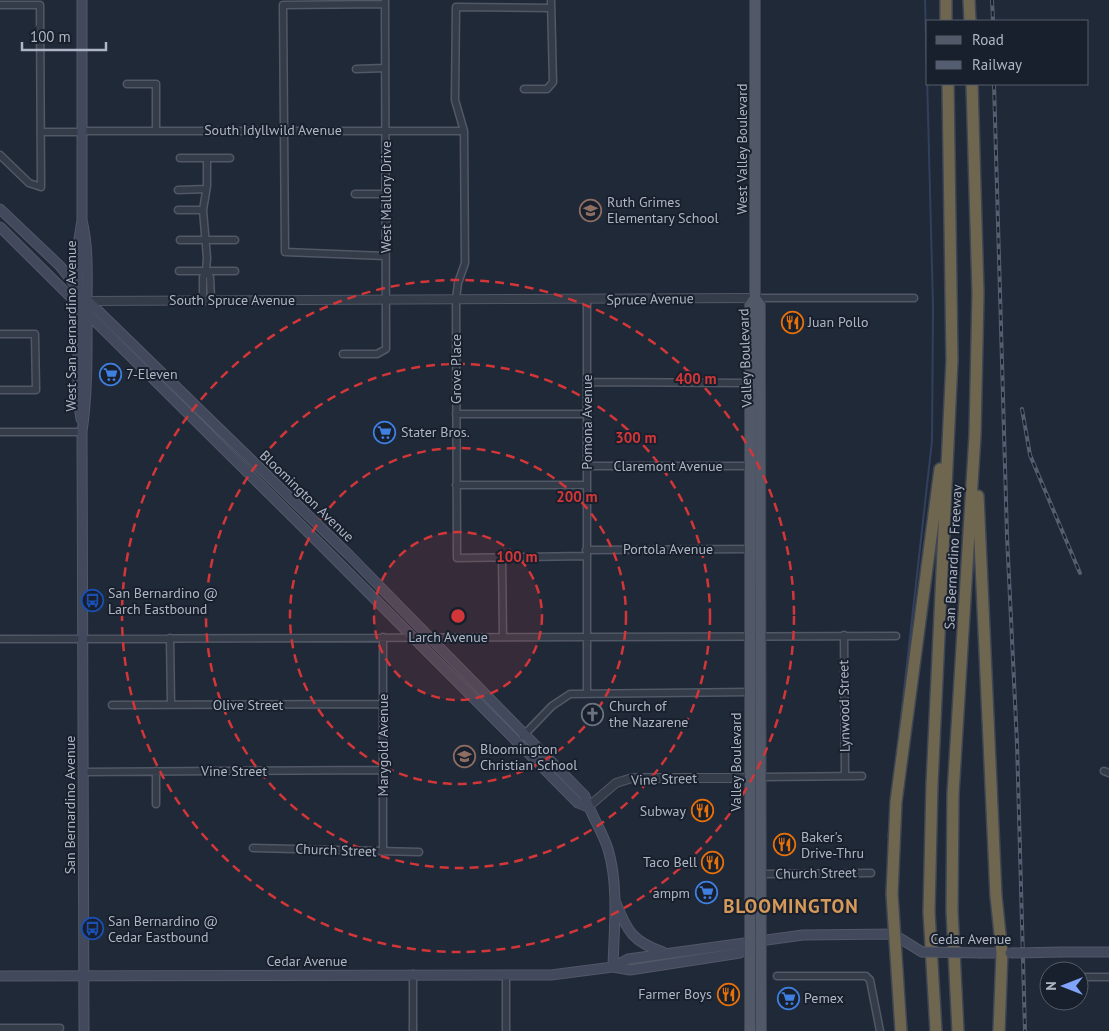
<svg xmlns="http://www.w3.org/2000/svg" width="1109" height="1031" font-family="'PT Sans',sans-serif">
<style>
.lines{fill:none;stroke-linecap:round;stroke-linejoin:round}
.stream{stroke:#32405e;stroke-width:2}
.minor-casing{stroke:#515866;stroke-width:9}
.tertiary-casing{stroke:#515866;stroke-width:10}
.secondary-casing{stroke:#515866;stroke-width:11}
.primary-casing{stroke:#3d4452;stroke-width:12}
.motorway-casing{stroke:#3e4553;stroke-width:14}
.minor{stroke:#343b49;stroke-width:6}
.tertiary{stroke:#343b49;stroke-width:8}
.secondary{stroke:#42495c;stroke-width:9}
.primary{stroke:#515969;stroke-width:10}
.motorway{stroke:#6f6650;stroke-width:11}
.rail-casing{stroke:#555e70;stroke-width:4}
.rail{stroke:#19202d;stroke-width:2;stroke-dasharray:5.5;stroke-linecap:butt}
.secondary-bridge-casing{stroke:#515866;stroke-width:11;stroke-linecap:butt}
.secondary-bridge{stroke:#42495c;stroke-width:9}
.ring{fill:none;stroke:#d23638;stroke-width:2.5;stroke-dasharray:9 6}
.labels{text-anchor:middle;stroke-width:4;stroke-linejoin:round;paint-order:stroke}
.street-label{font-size:14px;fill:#aeb5c5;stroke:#19202d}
.poi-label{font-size:14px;fill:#aeb5c5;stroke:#19202d;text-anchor:start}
.district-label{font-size:19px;font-weight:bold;letter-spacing:1px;fill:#d59959;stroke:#19202d}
.centre{fill:#d23638;stroke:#19202d;stroke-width:2.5}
.ring-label{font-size:15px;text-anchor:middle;font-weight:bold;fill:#d23638;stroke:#19202d;stroke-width:4;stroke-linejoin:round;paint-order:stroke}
</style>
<rect width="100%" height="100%" fill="#202938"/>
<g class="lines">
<path class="stream" d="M 899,735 L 932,441 L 933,306 L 925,0
M 888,836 L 890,828"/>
<defs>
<path id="minor" d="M 385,4 L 283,5 L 285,252 L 385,256
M 0,5 L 40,5 L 41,187 L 29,183 L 0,155
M 551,8 L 456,7 L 455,100 L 464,131 L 465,263 L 458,283 L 456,299 L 457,558 L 586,556
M 356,69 L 385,68
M 127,84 L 156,84 L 156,130
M 524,89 L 547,89 L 553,82 L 551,0
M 82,131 L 464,131
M 41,132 L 82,132
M 180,158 L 230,158
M 178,190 L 206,189
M 355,194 L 386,194
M 178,210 L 203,210
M 180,240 L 235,240
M 179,271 L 235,271
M 206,271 L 210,277 L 211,299
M 755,298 L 914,298
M 203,299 L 203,277 L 206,271 L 207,258 L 203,210 L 207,186 L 207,158
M 587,300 L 587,693
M 0,334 L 35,334 L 36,390 L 0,390
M 343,354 L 377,354 L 386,349 L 385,0
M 587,382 L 750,383
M 456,414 L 586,414
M 0,432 L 82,432
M 586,466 L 749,466
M 456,485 L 586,485
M 586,550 L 750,549
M 502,557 L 503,637
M 844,635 L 845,776
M 170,638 L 171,705
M 0,639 L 896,636
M 112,705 L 383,704
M 523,736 L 552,706 L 570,694 L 750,692
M 156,771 L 156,804
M 1104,771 L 1109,773
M 84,772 L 383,770
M 761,777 L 862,776
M 253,848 L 419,852
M 383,852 L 383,637
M 761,874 L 871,873
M 506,975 L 506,1031
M 777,976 L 866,976 L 870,980 L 880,1031
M 1079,977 L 1109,977
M 0,1028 L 60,1028
M 413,1031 L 413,974"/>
<path id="tertiary" d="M 85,301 L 755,298
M 588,807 L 616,783 L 632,778 L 749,778"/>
<path id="secondary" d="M 0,209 L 60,266 L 87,300 L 349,555 L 585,796 C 590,814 602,830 608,849 C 619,886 614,928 613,967
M 82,220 C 89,249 87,279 87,308 C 87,350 88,391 82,432 L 84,1031
M 0,227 L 327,551 L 578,803 L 588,807
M 78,289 L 78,245 L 82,220 L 82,0
M 78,302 L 78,399 L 81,419
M 616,903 C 627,931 633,942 663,952
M 1062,952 L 1109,952
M 982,953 L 1007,953
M 613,967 L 628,959 L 803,935 L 893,934 L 922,952
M 0,976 L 551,975 L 613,967 L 630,970 L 740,953 L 749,941"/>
<path id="primary" d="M 755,0 L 755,298
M 755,298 L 760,305 L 760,344 L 761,1031
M 750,1031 L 750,305 L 755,298"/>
<path id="motorway" d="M 946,0 L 946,21
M 969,0 L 970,21
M 978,496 L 996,896 L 1002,953 L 999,1031
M 901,1031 L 892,894 L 896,802 L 940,469
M 936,1031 L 929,912 L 932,784 L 952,360 L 948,84
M 958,1031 L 952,911 L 953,794 L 975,435 L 978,293 L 972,84"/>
</defs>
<use href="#minor" class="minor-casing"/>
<use href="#tertiary" class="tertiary-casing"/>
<use href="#secondary" class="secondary-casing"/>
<use href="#primary" class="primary-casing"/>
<use href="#motorway" class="motorway-casing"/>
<use href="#minor" class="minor"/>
<use href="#tertiary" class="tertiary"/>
<use href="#secondary" class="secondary"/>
<use href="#primary" class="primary"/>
<use href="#motorway" class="motorway"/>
<defs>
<path id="rail" d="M 992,0 L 993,21
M 994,84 L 1007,536 L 1017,743 L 1025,1031
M 1022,409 L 1030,455 L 1080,573"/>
</defs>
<use href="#rail" class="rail-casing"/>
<use href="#rail" class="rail"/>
<defs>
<path id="secondary-bridge" d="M 922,952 L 982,953
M 1010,953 L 1062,952"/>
</defs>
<use href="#secondary-bridge" class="secondary-bridge-casing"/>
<use href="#secondary-bridge" class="secondary-bridge"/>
</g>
<circle cx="458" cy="616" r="84" fill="#d23638" fill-opacity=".12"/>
<g class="ring">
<circle cx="458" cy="616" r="84"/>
<circle cx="458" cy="616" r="168"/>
<circle cx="458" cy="616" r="252"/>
<circle cx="458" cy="616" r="336"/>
</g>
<defs>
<symbol id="school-ring" viewBox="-11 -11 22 22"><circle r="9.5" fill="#19202d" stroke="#8d6e63" stroke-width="1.5"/><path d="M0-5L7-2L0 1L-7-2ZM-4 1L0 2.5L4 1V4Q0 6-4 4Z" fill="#8d6e63"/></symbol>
<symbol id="restaurant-ring" viewBox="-11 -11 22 22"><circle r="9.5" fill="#19202d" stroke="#e8710a" stroke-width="1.5"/><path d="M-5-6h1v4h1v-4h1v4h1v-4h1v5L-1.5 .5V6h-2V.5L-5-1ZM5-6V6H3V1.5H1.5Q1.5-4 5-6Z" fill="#e8710a"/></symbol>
<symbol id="supermarket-ring" viewBox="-11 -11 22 22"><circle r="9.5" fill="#19202d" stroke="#3f7fe0" stroke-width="1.5"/><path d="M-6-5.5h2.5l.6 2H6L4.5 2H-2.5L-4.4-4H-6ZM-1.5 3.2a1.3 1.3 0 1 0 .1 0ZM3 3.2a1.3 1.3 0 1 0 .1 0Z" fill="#3f7fe0"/></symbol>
<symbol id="bus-ring" viewBox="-11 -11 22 22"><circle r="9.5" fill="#19202d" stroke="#1a4fb4" stroke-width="1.5"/><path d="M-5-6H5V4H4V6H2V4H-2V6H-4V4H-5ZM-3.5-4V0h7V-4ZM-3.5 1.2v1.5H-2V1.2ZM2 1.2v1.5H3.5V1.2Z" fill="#1a4fb4"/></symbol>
<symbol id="church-ring" viewBox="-11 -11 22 22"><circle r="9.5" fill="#19202d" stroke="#6b7280" stroke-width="1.5"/><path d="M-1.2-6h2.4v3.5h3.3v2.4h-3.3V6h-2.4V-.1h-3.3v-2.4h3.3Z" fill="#6b7280"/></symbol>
</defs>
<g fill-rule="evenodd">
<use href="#school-ring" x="578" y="198" width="25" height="25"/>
<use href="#restaurant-ring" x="780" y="310" width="25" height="25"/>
<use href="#supermarket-ring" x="98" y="362" width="25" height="25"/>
<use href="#supermarket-ring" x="372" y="420" width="25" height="25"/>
<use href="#bus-ring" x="80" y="588" width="25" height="25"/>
<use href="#church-ring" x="580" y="702" width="25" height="25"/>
<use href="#school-ring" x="452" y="744" width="25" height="25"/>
<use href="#restaurant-ring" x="690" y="798" width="25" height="25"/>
<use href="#restaurant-ring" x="772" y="832" width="25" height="25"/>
<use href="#restaurant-ring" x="700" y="850" width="25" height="25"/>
<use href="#supermarket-ring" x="694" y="880" width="25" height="25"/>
<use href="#bus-ring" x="80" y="916" width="25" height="25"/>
<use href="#restaurant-ring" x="716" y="982" width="25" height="25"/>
<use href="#supermarket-ring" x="776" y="986" width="25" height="25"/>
</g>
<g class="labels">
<g class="street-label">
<text x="273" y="135">South Idyllwild Avenue</text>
<text transform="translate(742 149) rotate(-90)" y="5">West Valley Boulevard</text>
<text transform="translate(386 197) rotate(-90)" y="5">West Mallory Drive</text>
<text transform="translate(650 299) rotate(-1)" y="5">Spruce Avenue</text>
<text x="232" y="305">South Spruce Avenue</text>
<text transform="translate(71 326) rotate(-90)" y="5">West San Bernardino Avenue</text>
<text transform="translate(745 358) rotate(-92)" y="5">Valley Boulevard</text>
<text transform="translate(456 369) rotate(-90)" y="5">Grove Place</text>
<text transform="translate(587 422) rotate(-90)" y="5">Pomona Avenue</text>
<text x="668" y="471">Claremont Avenue</text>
<text transform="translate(307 496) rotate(44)" y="5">Bloomington Avenue</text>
<text x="668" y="554">Portola Avenue</text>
<text transform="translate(953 557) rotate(-87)" y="5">San Bernardino Freeway</text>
<text x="448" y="642">Larch Avenue</text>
<text x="248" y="710">Olive Street</text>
<text transform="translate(844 706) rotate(-91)" y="5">Lynwood Street</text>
<text transform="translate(383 745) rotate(-90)" y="5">Marygold Avenue</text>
<text transform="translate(736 762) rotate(-90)" y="5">Valley Boulevard</text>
<text x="234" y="776">Vine Street</text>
<text transform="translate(664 779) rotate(-2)" y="5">Vine Street</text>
<text transform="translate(70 805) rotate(-90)" y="5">San Bernardino Avenue</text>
<text transform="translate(336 850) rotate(2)" y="5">Church Street</text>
<text transform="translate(816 873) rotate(-1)" y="5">Church Street</text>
<text x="971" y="944">Cedar Avenue</text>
<text x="307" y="966">Cedar Avenue</text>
</g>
<g class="poi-label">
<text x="607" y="207">Ruth Grimes<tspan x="607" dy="16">Elementary School</tspan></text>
<text x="808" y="327">Juan Pollo</text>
<text x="126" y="379">7-Eleven</text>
<text x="401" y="437">Stater Bros.</text>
<text x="108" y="598">San Bernardino @<tspan x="108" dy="16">Larch Eastbound</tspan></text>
<text x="609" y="711">Church of<tspan x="609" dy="16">the Nazarene</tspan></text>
<text x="480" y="754">Bloomington<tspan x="480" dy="16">Christian School</tspan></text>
<text x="686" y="816" text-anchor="end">Subway</text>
<text x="801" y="842">Baker's<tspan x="801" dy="16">Drive-Thru</tspan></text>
<text x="697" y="867" text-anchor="end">Taco Bell</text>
<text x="690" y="898" text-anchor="end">ampm</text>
<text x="108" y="926">San Bernardino @<tspan x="108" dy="16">Cedar Eastbound</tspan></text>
<text x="712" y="999" text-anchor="end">Farmer Boys</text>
<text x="804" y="1003">Pemex</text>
</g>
<g class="district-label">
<text x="791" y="913">BLOOMINGTON</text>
</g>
</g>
<circle cx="458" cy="616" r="8" class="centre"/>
<g class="ring-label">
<text x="696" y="384">400 m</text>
<text x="636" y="443">300 m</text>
<text x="577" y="502">200 m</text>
<text x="517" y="562">100 m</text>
</g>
<rect x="926" y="20" width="162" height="65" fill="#19202d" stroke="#555c6a"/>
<rect x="936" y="36" width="25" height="8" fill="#515969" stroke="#555c6a"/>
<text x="972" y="45" font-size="15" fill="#aeb5c5">Road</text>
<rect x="936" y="61" width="25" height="8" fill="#555e70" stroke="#555c6a"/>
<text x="972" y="70" font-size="15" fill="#aeb5c5">Railway</text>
<g transform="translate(1064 986) rotate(270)"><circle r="24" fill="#19202d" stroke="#555c6a"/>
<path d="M0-4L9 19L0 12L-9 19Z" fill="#7fa4fa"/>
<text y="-8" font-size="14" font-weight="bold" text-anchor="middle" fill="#aeb5c5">N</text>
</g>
<path d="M22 42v8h84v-8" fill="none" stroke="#aeb5c5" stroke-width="2.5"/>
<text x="30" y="42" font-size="15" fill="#aeb5c5" stroke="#19202d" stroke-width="4" paint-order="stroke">100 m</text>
</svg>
